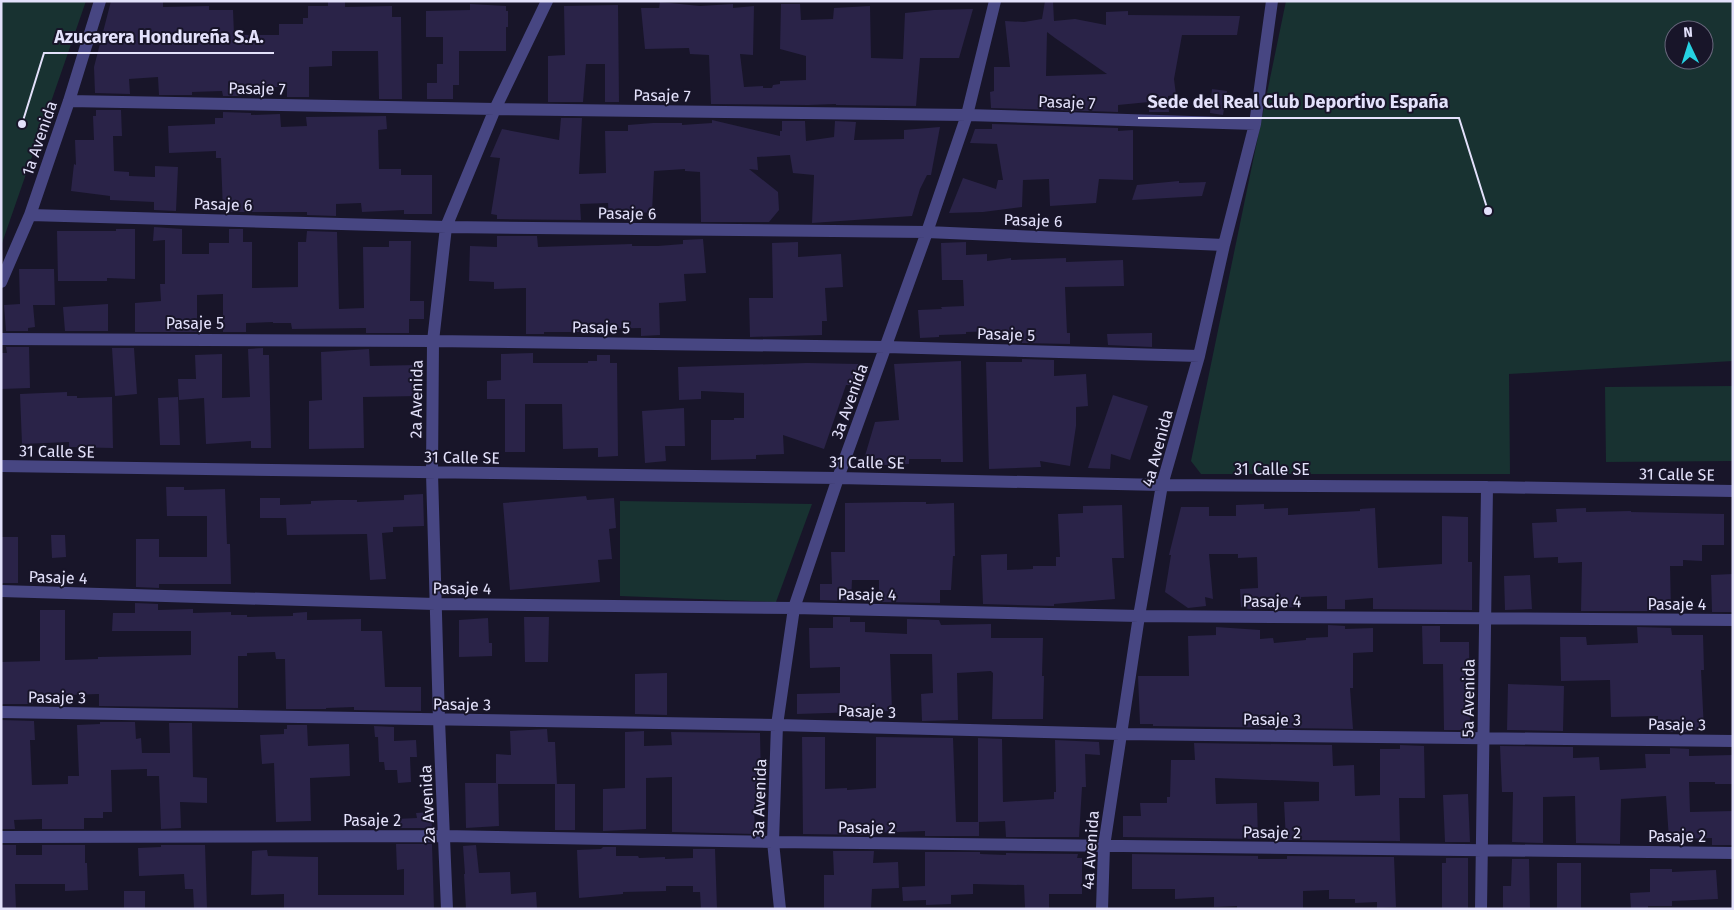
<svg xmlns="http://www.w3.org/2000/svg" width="1734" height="910" font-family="'Fira Sans',sans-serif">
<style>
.green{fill:#183231;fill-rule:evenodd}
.building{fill:#2a2348;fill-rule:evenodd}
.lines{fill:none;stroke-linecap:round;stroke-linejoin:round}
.minor{stroke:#474682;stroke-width:12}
.labels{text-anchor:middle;stroke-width:4;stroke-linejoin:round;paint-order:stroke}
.street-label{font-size:16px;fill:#e3e1fb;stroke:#181529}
.leader{fill:none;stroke:#e3e1fb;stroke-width:2}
.callout-dot{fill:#e3e1fb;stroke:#181529;stroke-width:2}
.callout-label{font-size:18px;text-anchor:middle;font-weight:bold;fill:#e3e1fb;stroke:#181529;stroke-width:4;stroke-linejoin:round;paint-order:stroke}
</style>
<rect width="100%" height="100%" fill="#181529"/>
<path class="green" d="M 1,1 L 86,1 L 1,246 Z
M 1286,1 L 1733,1 L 1733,361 L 1509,374 L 1510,474 L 1201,474 L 1191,461 ZM 1674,30 L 1704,30 L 1704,60 L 1674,60 Z
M 1733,386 L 1733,461 L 1606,462 L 1605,387 Z
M 620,501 L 812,504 L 776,602 L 620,596 Z"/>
<path class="building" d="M 111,1 L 163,1 L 163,7 L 209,6 L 209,10 L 233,10 L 234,35 L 279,35 L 279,24 L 303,24 L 303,18 L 308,18 L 308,6 L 328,6 L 328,1 L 345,1 L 345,7 L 392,6 L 392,17 L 401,17 L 402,99 L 379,99 L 378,51 L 332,51 L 332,66 L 309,67 L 309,97 L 287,97 L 287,87 L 241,87 L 241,96 L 223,96 L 222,91 L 192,92 L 192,95 L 159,95 L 158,77 L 129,79 L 130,94 L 95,93 L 94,67 Z
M 1045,1 L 1053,1 L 1054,21 L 1075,19 L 1106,25 L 1106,12 L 1128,11 L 1128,15 L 1240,16 L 1237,35 L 1182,35 L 1174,79 L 1176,95 L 1168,96 L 1169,112 L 1149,112 L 1149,102 L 1118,105 L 1118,112 L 991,108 L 990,92 L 994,91 L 994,67 L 1010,67 L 1005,21 L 1024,22 L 1042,19 ZM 1047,32 L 1055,38 L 1107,74 L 1046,76 Z
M 660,2 L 700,6 L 733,4 L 733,8 L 754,6 L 753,55 L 740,54 L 744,87 L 763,86 L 763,88 L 772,88 L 773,85 L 780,84 L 780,81 L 806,80 L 806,56 L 780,49 L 781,4 L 800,4 L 801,20 L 833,19 L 834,8 L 870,6 L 871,58 L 903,59 L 905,13 L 934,10 L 973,9 L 959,58 L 920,58 L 916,106 L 836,105 L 836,104 L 808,105 L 711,104 L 709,55 L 690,54 L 689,48 L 645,49 L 641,8 L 659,8 Z
M 470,4 L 506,6 L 506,11 L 508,11 L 508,27 L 506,27 L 506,51 L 459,51 L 459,85 L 453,85 L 453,99 L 427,99 L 427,83 L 437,83 L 437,64 L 443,64 L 443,37 L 426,37 L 426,11 L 470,10 Z
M 618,5 L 619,102 L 605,102 L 605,64 L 586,64 L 583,102 L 548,102 L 548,56 L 565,55 L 564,6 Z
M 1212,89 L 1227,91 L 1223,115 L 1210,113 Z
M 96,110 L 121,110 L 122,136 L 113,136 L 114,171 L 129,172 L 129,176 L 155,177 L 155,166 L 178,167 L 176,211 L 154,210 L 154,202 L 110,200 L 110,196 L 71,191 L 74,164 L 76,165 L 75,140 L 94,140 L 93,116 L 96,116 Z
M 223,112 L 251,113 L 251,115 L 280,114 L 281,127 L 307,126 L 306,117 L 386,116 L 387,129 L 378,130 L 379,169 L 401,169 L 401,175 L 432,175 L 432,214 L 404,214 L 404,210 L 362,212 L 361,203 L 336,204 L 336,216 L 307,215 L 307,212 L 223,212 L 221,158 L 216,158 L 216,151 L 169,153 L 168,126 L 215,124 L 215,118 L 223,118 Z
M 561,118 L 582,118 L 579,174 L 606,173 L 605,131 L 628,131 L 628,125 L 653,123 L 682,123 L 682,125 L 712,123 L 712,120 L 780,136 L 780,131 L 782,131 L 782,121 L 805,121 L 806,141 L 834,137 L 835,121 L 856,122 L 854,140 L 904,139 L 904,130 L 940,127 L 931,175 L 927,175 L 920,189 L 912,216 L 812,223 L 814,175 L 793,173 L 790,155 L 757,157 L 758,170 L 749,169 L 778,192 L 779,210 L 769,222 L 701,222 L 700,172 L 685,171 L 685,169 L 654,171 L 652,212 L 641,213 L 641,216 L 609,217 L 608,203 L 580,204 L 581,220 L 497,219 L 497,215 L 491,214 L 500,158 L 490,157 L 502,129 L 559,140 Z
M 992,124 L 1118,128 L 1118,131 L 1133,130 L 1133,180 L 1099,179 L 1096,203 L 1050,206 L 1049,179 L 1023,180 L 1022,207 L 983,212 L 949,213 L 963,178 L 996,189 L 998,180 L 1003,180 L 997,144 L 970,143 L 975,129 L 992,129 Z
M 1179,181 L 1179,183 L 1206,182 L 1202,196 L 1132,200 L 1137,185 Z
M 154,227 L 182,229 L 182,254 L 209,254 L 209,243 L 229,243 L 229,229 L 243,229 L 243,242 L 252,242 L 252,288 L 298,287 L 298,242 L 306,242 L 307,231 L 337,232 L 339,309 L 364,308 L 363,247 L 389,247 L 389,241 L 411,241 L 410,301 L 424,301 L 424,319 L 409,319 L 409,333 L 366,333 L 366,328 L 292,329 L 291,323 L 273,323 L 273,322 L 246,323 L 246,332 L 223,332 L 223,294 L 197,295 L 197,332 L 135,332 L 135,303 L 161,301 L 160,284 L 165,284 L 165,240 L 153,241 Z
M 116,229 L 135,229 L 135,279 L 107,278 L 107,281 L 58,281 L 57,231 L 116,231 Z
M 497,236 L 537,236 L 538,247 L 632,244 L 632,246 L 658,246 L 683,244 L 683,240 L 703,239 L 706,273 L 684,274 L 686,301 L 659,303 L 660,335 L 641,336 L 641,328 L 589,329 L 588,332 L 544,332 L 544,334 L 526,334 L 526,288 L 494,289 L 494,282 L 469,281 L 470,246 L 497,247 Z
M 798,242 L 798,257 L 841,254 L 843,287 L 825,288 L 827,321 L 822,321 L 822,335 L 750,337 L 749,298 L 773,298 L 772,243 Z
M 966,242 L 966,255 L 987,254 L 987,261 L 1011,258 L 1011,260 L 1066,258 L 1066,262 L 1123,260 L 1124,286 L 1065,287 L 1067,333 L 1070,333 L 1070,344 L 1022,343 L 1021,333 L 997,334 L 997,331 L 966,332 L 966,334 L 939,335 L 939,337 L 920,338 L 918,310 L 942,309 L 941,307 L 964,306 L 963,280 L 942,280 L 941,243 Z
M 19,269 L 54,269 L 55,305 L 33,305 L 35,327 L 28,328 L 28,331 L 6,331 L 4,305 L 20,304 Z
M 108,304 L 108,331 L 65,331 L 63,307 Z
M 1152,333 L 1152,347 L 1108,345 L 1107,334 Z
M 6,347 L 29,347 L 30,388 L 1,389 L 1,353 L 7,353 Z
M 112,348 L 134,348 L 137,394 L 115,396 Z
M 263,348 L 263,355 L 269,355 L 271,448 L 251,448 L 251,441 L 206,444 L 204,398 L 179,400 L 178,379 L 196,379 L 195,355 L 222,354 L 222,398 L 250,397 L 248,349 Z
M 369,349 L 370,366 L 417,365 L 418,396 L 363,397 L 364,448 L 309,449 L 309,401 L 322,400 L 321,352 Z
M 533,353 L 533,363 L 588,363 L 588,361 L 597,361 L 597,355 L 610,355 L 610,363 L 617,363 L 618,456 L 598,457 L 598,448 L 563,449 L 562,404 L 525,404 L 525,452 L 505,452 L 505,399 L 487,399 L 487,381 L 501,380 L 501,354 Z
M 1022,359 L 1054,360 L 1054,376 L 1086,374 L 1088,406 L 1076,407 L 1076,426 L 1070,466 L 1040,461 L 1041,467 L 989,469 L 986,362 L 1022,362 Z
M 961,361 L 963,462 L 941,462 L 941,459 L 909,459 L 909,464 L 862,466 L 875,422 L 899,420 L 894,364 Z
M 807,363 L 858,364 L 857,385 L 846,385 L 824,449 L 783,435 L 784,454 L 756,455 L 756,459 L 711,460 L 711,420 L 734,420 L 734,418 L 744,418 L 744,393 L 701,391 L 701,399 L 679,400 L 678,367 Z
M 67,392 L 67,396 L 77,396 L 77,398 L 112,397 L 113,448 L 69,447 L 69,442 L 22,444 L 20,394 Z
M 1113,395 L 1148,406 L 1130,460 L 1111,454 L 1110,469 L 1088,468 Z
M 178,397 L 180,445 L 160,445 L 158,398 Z
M 684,408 L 685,446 L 665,446 L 666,461 L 645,463 L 642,411 Z
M 166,487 L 184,487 L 184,490 L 225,489 L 227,544 L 230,544 L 231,584 L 159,584 L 159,588 L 136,587 L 136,539 L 159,539 L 159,557 L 207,557 L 207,516 L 167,516 Z
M 423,494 L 424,526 L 393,527 L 393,532 L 382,533 L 386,579 L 370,580 L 367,534 L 287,535 L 286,518 L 260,518 L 260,498 L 280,498 L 280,505 L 311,504 L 311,501 L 337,500 L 357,500 L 357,502 L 404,500 L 404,495 Z
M 586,496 L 587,500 L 614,498 L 616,528 L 609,529 L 612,559 L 598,560 L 600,582 L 510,590 L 503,503 Z
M 903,502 L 926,502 L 926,504 L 954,503 L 955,556 L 953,556 L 951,590 L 940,590 L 940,603 L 879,602 L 879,580 L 852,580 L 851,601 L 820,600 L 820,584 L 832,584 L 831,552 L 845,552 L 845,503 Z
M 1264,504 L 1264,509 L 1288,508 L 1288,515 L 1360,511 L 1360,509 L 1375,508 L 1378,568 L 1442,564 L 1442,516 L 1468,517 L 1468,562 L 1472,562 L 1472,610 L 1373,609 L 1373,598 L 1345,600 L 1345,609 L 1327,609 L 1327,596 L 1301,597 L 1301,602 L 1297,602 L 1297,607 L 1249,609 L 1241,607 L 1240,589 L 1258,588 L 1257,557 L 1238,558 L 1238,554 L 1209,554 L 1213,599 L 1205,597 L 1206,606 L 1188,608 L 1165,592 L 1171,555 L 1169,555 L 1181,507 L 1209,507 L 1209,516 L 1236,516 L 1236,505 Z
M 1122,505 L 1124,558 L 1112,558 L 1115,599 L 1054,604 L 1054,606 L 983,604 L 981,555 L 1007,554 L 1007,570 L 1033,569 L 1033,566 L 1056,566 L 1056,557 L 1060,557 L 1058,514 L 1083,513 L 1083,506 Z
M 1586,508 L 1586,512 L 1631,511 L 1631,512 L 1724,514 L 1724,545 L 1702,545 L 1702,561 L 1683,560 L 1683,566 L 1670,566 L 1671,611 L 1581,611 L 1582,562 L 1558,563 L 1558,557 L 1534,558 L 1532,523 L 1557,522 L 1556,509 Z
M 51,535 L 65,535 L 66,557 L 52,558 Z
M 1,537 L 18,537 L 18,583 L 1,583 Z
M 1733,574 L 1733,612 L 1712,612 L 1711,575 Z
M 1530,575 L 1532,609 L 1505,610 L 1504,576 Z
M 135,603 L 158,604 L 158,610 L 193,609 L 193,613 L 231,612 L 231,615 L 247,615 L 247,617 L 293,616 L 293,613 L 307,612 L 307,620 L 361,619 L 361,631 L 382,631 L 385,687 L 421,687 L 421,711 L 354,710 L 354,707 L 326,708 L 326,709 L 286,709 L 285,659 L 276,659 L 275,652 L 247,653 L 247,656 L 238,656 L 238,708 L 99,706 L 99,694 L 33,696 L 33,704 L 1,704 L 1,662 L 40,661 L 40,610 L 65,610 L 65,660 L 98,659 L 98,657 L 191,655 L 191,631 L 112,631 L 113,613 L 135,613 Z
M 524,617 L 549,617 L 548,662 L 525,662 Z
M 833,617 L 850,617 L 850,622 L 865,622 L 865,632 L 907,634 L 907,619 L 939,620 L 941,625 L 991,624 L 991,638 L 1043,638 L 1042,676 L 1044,676 L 1043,719 L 992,719 L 993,673 L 991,671 L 957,673 L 958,720 L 922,721 L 921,694 L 933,693 L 932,654 L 890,654 L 892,711 L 797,714 L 797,694 L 840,693 L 840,667 L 810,668 L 809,628 L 833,628 Z
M 488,618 L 489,643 L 492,643 L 492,656 L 459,657 L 459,620 Z
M 1328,625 L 1345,626 L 1345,629 L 1373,628 L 1373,652 L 1353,653 L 1353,688 L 1350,688 L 1353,729 L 1153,726 L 1153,724 L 1140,724 L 1138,676 L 1189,676 L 1188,636 L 1216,635 L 1216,627 L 1260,630 L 1260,639 L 1273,638 L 1274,643 L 1306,640 L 1306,638 L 1328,637 Z
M 1422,626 L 1440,626 L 1440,642 L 1469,642 L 1470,730 L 1444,730 L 1443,664 L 1423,664 Z
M 1637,627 L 1671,628 L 1672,635 L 1703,635 L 1704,670 L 1701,670 L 1704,730 L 1689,730 L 1689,732 L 1669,732 L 1669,727 L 1658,727 L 1658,716 L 1611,717 L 1610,680 L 1561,681 L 1560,637 L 1586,637 L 1587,645 L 1638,643 Z
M 667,673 L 667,715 L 635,714 L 635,674 Z
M 1508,684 L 1564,686 L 1563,731 L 1507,730 Z
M 1,720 L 34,721 L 35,740 L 30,740 L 32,785 L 68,784 L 68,776 L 79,776 L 77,725 L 100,724 L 100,722 L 135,722 L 136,739 L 141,738 L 142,753 L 170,753 L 169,723 L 192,723 L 193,777 L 207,778 L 207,803 L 180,802 L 181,828 L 161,829 L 159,776 L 147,776 L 147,769 L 111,770 L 112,812 L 103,812 L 103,818 L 84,818 L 84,829 L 42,829 L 42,819 L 14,820 L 15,829 L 1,829 Z
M 287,725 L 307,725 L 308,746 L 349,744 L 350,776 L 310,778 L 311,821 L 276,822 L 274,763 L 262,764 L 260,735 L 284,734 L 284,729 L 287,729 Z
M 374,726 L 394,727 L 394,741 L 416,740 L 417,757 L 410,757 L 411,782 L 398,783 L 397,770 L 385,770 L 384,762 L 379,762 L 378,737 L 375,737 Z
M 547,729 L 548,742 L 555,742 L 557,784 L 498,784 L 499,826 L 466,828 L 465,783 L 496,783 L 496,754 L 511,755 L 510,731 Z
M 644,731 L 644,746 L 672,745 L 671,732 L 760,733 L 761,782 L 757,782 L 757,804 L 754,804 L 755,834 L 672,832 L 672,777 L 646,778 L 646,829 L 603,831 L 603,789 L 625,788 L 625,732 Z
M 802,737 L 825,737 L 825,789 L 847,788 L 847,790 L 876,788 L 876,737 L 953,738 L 956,822 L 978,822 L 978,738 L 1002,739 L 1003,802 L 1054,799 L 1054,792 L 1056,792 L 1055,740 L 1099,742 L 1100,755 L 1085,754 L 1086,787 L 1082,787 L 1079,837 L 1006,837 L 1005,821 L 979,822 L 979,836 L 925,836 L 925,831 L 873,833 L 873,835 L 803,834 Z
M 1194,743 L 1332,745 L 1333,766 L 1354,765 L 1355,796 L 1380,795 L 1380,749 L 1400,749 L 1400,745 L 1424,746 L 1425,798 L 1399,798 L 1400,841 L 1286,840 L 1284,802 L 1319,801 L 1319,782 L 1215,778 L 1216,804 L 1257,803 L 1258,839 L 1123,837 L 1123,816 L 1141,816 L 1140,803 L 1167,803 L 1167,797 L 1170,797 L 1171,760 L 1195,760 Z
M 1500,746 L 1573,747 L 1573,758 L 1599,757 L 1600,770 L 1646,768 L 1645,754 L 1670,754 L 1670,748 L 1689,749 L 1689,756 L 1733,755 L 1733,784 L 1715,784 L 1715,782 L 1689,782 L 1690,812 L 1733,811 L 1733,845 L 1712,845 L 1712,838 L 1669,839 L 1666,796 L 1621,799 L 1620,844 L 1576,843 L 1575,796 L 1543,797 L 1543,843 L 1512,842 L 1513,792 L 1502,792 Z
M 555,784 L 575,784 L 575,830 L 555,830 Z
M 1468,794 L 1470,842 L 1445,842 L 1443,795 Z
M 431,812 L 432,828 L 396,828 L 396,819 L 417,818 L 416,813 Z
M 396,844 L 432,844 L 434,909 L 284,909 L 284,894 L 251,895 L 252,851 L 267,850 L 268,856 L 318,857 L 318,895 L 404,895 L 404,869 L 397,870 Z
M 1,845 L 16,845 L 16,855 L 42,855 L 42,845 L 85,845 L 85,863 L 87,863 L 88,890 L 65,891 L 65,884 L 15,884 L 16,909 L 1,909 Z
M 161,845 L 205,845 L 207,909 L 194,909 L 193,889 L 185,889 L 184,874 L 139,876 L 138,848 L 161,847 Z
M 476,845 L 479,873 L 510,872 L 511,894 L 536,892 L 537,909 L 466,909 L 464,874 L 465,874 L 463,846 Z
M 603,847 L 616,847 L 616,856 L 638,856 L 639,858 L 665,857 L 665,859 L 693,858 L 693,849 L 715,849 L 717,909 L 701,909 L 700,892 L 693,892 L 693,886 L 666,886 L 666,891 L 623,892 L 623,894 L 579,898 L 577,850 L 601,849 Z
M 833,851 L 874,851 L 873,863 L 898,862 L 899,888 L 872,889 L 871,909 L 824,909 L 824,875 L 834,875 Z
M 925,852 L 980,852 L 980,854 L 1006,855 L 1006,853 L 1078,854 L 1077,858 L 1082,858 L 1082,894 L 1049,894 L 1049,908 L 1025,908 L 1024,885 L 973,884 L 973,894 L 951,895 L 951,904 L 926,905 L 926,900 L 903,901 L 902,887 L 925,886 Z
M 1132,854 L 1258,856 L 1258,859 L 1287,859 L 1287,856 L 1394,857 L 1396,907 L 1377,908 L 1377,902 L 1355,903 L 1355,899 L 1329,899 L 1329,890 L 1303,891 L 1303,909 L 1237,909 L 1237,906 L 1214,907 L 1214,897 L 1175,899 L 1175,889 L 1132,889 Z
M 1446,858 L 1468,858 L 1468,909 L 1442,909 L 1442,863 L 1446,863 Z
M 1512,859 L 1529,859 L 1530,909 L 1503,909 L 1503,886 L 1511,886 Z
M 1557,863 L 1581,863 L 1581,909 L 1557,909 Z
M 1650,869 L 1672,869 L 1672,872 L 1716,870 L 1718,899 L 1672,901 L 1672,906 L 1648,906 L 1648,909 L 1631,909 L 1630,893 L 1650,892 Z
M 124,891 L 145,891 L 145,909 L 124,909 Z"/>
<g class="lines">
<path class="minor" d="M 69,101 L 495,109 L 967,115 L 1255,124
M 30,215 L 446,227 L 927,232 L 1224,245
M 1,282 L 30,215 L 69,101 L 100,1
M 1,339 L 433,341 L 886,347 L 1199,356
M 1,466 L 838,478 L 1162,485 L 1487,487 L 1733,491
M 1,591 L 435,604 L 794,608 L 1139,616 L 1733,620
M 1,712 L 777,725 L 1120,734 L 1733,741
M 1,837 L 444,836 L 773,842 L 1733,853
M 447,909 L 439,720 L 432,473 L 433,341 L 446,227 L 495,109 L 547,1
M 780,909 L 773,842 L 777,725 L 794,608 L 838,478 L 927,232 L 967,115 L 995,1
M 1102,909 L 1104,846 L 1139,616 L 1162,485 L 1199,356 L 1224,245 L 1255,124 L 1272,1
M 1481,909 L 1487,487"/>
</g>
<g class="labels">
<g class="street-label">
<text transform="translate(257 88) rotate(1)" y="6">Pasaje 7</text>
<text transform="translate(662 95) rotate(1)" y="6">Pasaje 7</text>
<text transform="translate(1067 102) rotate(2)" y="6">Pasaje 7</text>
<text transform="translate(39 138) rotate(-71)" y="6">1a Avenida</text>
<text transform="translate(223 204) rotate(2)" y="6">Pasaje 6</text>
<text transform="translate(627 213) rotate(1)" y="6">Pasaje 6</text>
<text transform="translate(1033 220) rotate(2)" y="6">Pasaje 6</text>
<text x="195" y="329">Pasaje 5</text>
<text transform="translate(601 327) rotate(1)" y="6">Pasaje 5</text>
<text transform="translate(1006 334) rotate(2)" y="6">Pasaje 5</text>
<text transform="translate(416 399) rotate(-89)" y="6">2a Avenida</text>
<text transform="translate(849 401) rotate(-70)" y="6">3a Avenida</text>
<text transform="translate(1157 448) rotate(-75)" y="6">4a Avenida</text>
<text transform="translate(57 451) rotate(1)" y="6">31 Calle SE</text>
<text transform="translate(462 457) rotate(1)" y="6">31 Calle SE</text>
<text transform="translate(867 462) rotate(1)" y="6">31 Calle SE</text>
<text x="1272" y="475">31 Calle SE</text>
<text transform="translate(1677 474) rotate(1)" y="6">31 Calle SE</text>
<text transform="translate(58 577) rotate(2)" y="6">Pasaje 4</text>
<text transform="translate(462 588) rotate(1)" y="6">Pasaje 4</text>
<text transform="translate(867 594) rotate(1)" y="6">Pasaje 4</text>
<text transform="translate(1272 601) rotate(1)" y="6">Pasaje 4</text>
<text x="1677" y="610">Pasaje 4</text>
<text transform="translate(57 697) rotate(1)" y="6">Pasaje 3</text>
<text transform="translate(1468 698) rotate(-89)" y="6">5a Avenida</text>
<text transform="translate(462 704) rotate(1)" y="6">Pasaje 3</text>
<text transform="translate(867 711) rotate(2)" y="6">Pasaje 3</text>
<text transform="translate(1272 719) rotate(1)" y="6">Pasaje 3</text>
<text transform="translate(1677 724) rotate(1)" y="6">Pasaje 3</text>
<text transform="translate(759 798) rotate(-88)" y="6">3a Avenida</text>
<text transform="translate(427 804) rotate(-93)" y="6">2a Avenida</text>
<text x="372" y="826">Pasaje 2</text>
<text transform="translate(867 827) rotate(1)" y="6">Pasaje 2</text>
<text transform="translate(1272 832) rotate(1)" y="6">Pasaje 2</text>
<text x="1677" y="842">Pasaje 2</text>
<text transform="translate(1090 850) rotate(-86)" y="6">4a Avenida</text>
</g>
</g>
<path class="leader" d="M22 124L44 53H274M1488 211L1459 118H1138"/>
<g class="callout-dot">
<circle cx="22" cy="124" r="5"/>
<circle cx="1488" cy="211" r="5"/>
</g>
<g class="callout-label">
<text x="159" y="43">Azucarera Hondureña S.A.</text>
<text x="1298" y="108">Sede del Real Club Deportivo España</text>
</g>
<rect width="1734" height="910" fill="none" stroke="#e3e1fb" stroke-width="5"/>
<g transform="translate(1689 45) rotate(356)"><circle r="24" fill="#181529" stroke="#69677d"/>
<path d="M0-4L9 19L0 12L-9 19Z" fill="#26d2e2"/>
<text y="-8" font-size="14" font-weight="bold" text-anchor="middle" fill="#e3e1fb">N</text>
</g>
</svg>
